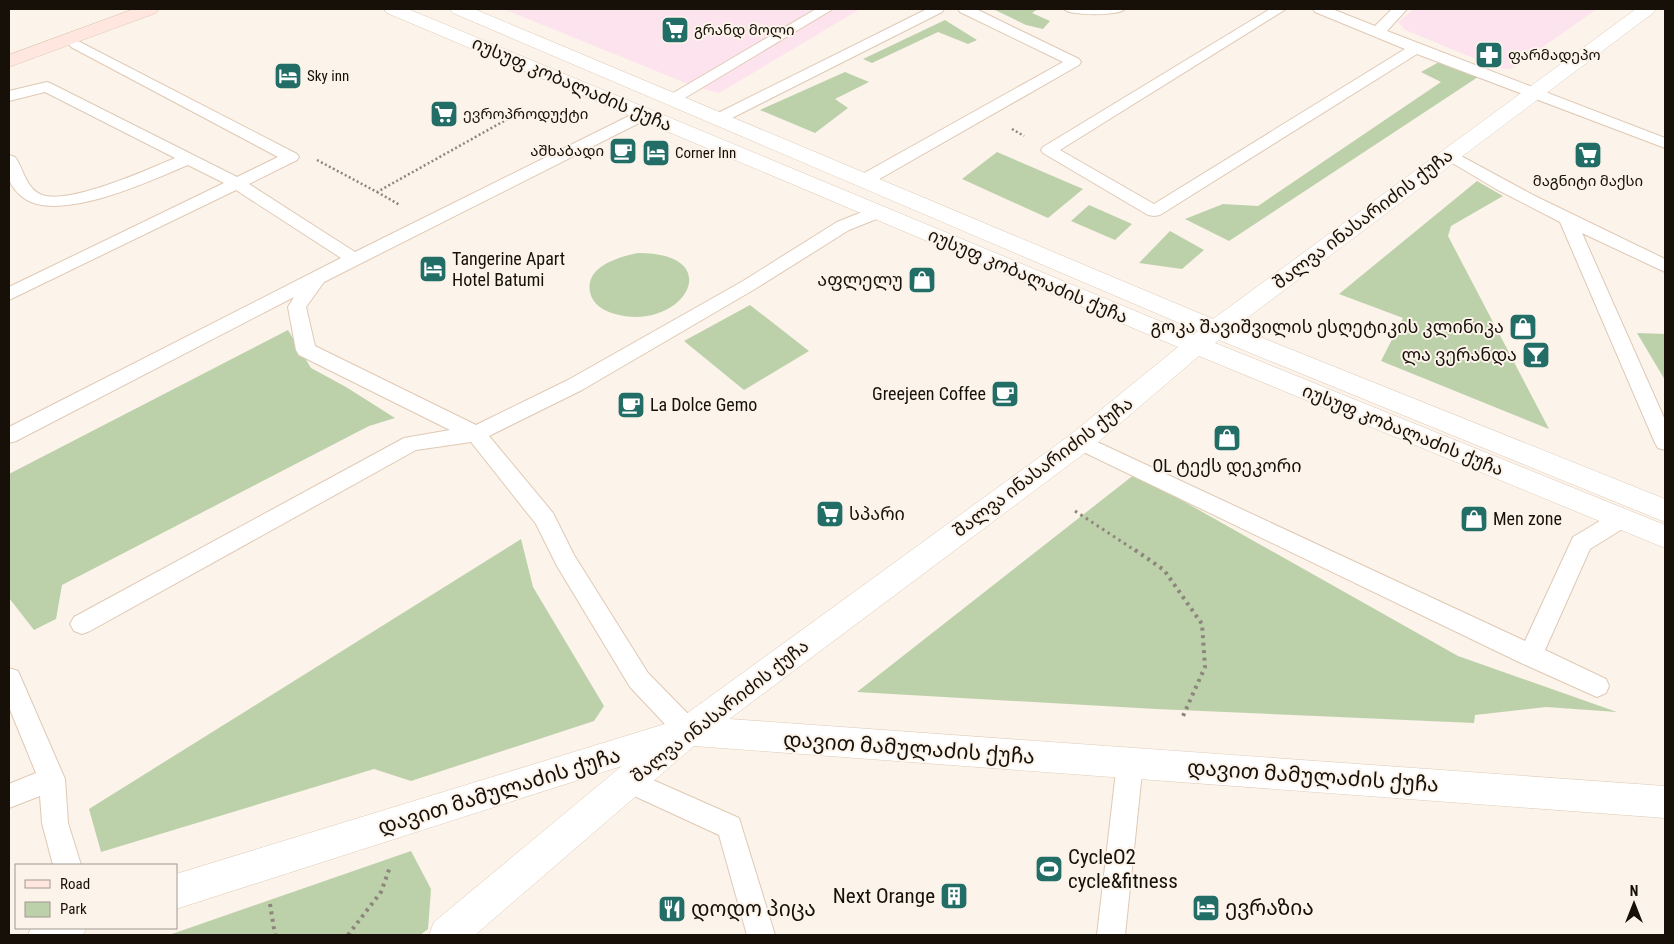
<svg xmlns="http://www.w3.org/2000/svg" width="1674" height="944" font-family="'Roboto Condensed','Noto Sans Georgian',sans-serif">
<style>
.commercial{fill:#fce3ee}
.green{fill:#bcd1aa}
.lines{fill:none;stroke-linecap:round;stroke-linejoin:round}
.service-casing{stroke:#dfc9b4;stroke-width:2}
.minor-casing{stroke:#dfc9b4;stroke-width:1}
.tertiary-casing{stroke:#dfc9b4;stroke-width:1}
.secondary-casing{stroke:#dfc9b4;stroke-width:1}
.path-far2{stroke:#8e867d;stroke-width:2.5;stroke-dasharray:2 2.5;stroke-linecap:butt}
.path-far1{stroke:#8e867d;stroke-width:3;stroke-dasharray:2.5 4;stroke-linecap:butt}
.path{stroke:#8e867d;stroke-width:4;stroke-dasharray:3 4.5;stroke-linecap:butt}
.service{fill:#fff;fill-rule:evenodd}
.minor{fill:#fff;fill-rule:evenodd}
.tertiary{fill:#fff;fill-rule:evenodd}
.secondary{fill:#ffe7e0;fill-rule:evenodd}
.labels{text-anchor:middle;stroke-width:4;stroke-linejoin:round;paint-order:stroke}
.far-poi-label{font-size:15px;fill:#171008;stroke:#fcf3ea;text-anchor:start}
.street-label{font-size:18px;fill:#171008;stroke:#fcf3ea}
.poi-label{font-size:18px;fill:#171008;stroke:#fcf3ea;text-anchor:start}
.near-street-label{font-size:21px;fill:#171008;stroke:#fcf3ea}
.near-poi-label{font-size:21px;fill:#171008;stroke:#fcf3ea;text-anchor:start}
</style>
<rect width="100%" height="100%" fill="#fcf3ea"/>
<path class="commercial" d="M 504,9 L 860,9 L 719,93 L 693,86 Z
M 1414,9 L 1597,9 L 1511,69 L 1498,68 L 1405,30 L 1398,22 Z"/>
<path class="green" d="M 993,9 L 1038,9 L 1032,13 L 1050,21 L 1043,29 L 1026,25 Z
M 945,20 L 977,40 L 968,44 L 938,32 L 872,63 L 863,59 Z
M 1439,62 L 1478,77 L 1229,241 L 1185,219 L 1223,204 L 1258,206 L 1441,82 L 1421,72 Z
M 845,72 L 869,82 L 835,99 L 848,108 L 815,133 L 760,110 Z
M 997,152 L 1083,189 L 1048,218 L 962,179 Z
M 1477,181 L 1503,196 L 1451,226 L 1448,236 L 1549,429 L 1381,361 L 1403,318 L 1339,294 Z
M 1089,205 L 1132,224 L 1115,240 L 1071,221 Z
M 1170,231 L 1204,250 L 1182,269 L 1139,263 Z
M 638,253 C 730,253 683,333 615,314 C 604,311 592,304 590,292 C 585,266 619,257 638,253 Z
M 750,305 L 809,351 L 744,390 L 684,341 Z
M 288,330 L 311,368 L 346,387 L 395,418 L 369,426 L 62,585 L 56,619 L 34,630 L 9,598 L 9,474 Z
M 1637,333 L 1665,334 L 1665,380 Z
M 1135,474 L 1458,656 L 1617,712 L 1546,707 L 1475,715 L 1474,723 L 1156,709 L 857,692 Z
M 521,539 L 533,587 L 604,706 L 594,721 L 411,781 L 374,769 L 101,852 L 89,809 Z
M 411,851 L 431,889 L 428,929 L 420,935 L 169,935 Z"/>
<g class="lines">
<defs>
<path id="service" d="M 816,9 L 833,9 L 678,102 L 668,102 L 665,99 L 668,96 Z
M 927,9 L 944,9 L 942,12 L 724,122 L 712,122 L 710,119 L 712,116 Z
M 958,9 L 976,9 L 1079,59 L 1081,62 L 1079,65 L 869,185 L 857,185 L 855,181 L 857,177 L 1063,62 L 960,12 Z
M 1064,9 L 1125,9 C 1120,16 1069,16 1064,9 Z
M 1270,9 L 1286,9 L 1060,150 L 1154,204 L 1405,49 L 1315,12 L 1313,9 L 1332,9 L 1375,26 L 1392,9 L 1407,9 L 1387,31 L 1665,138 L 1665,148 L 1417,54 L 1160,215 L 1154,216 L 1148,215 L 1043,153 L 1041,150 L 1043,147 Z
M 76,40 L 297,154 L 299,157 L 297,160 L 249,184 L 355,252 L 639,111 L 651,111 L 653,114 L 651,117 L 324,282 L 306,307 L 315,346 L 476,425 L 568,380 L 743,281 L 837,222 L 872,208 L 878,207 L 884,208 L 887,212 L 884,216 L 849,230 L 755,289 L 582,390 L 489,436 L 553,513 L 574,555 L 648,673 L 697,723 L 701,731 L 697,739 L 688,742 L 679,739 L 630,687 L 557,566 L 536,524 L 471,442 L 416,450 L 90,631 L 82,634 L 74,631 L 70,624 L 74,617 L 404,438 L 450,430 L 299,355 L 296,350 L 288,307 L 294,297 L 16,441 L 9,443 L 9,427 L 341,258 L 236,190 L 9,300 L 9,287 L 224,183 L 188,165 C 151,180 52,228 19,194 C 15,190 10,184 9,178 C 7,171 9,162 9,155 L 15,157 L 17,160 C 24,172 27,188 40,194 C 65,207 149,169 175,158 L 45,92 L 9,101 L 9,91 L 47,82 L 52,84 L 237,177 L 278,157 L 71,47 L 69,44 L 71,41 Z
M 1450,150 L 1535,196 L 1665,259 L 1665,272 L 1582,233 L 1665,420 L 1665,450 L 1658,448 L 1655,443 L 1560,222 L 1496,189 L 1444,158 L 1442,155 L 1444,152 Z
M 1080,434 L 1525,641 L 1573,537 L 1613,513 L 1621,511 L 1629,513 L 1632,519 L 1629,525 L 1590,549 L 1545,650 L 1606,679 L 1609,686 L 1606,693 L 1597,697 L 1588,693 L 1521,663 L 1073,447 L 1070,442 L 1073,437 Z
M 9,668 L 18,671 L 65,779 L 68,823 L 81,865 L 53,865 L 42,823 L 40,796 L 9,808 L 9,784 L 36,773 L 9,707 Z
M 1130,751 L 1139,755 L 1143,763 L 1125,935 L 1097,935 L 1117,763 L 1121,755 Z
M 628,769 L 739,818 L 775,935 L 747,935 L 719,835 L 619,789 L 615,781 L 619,773 Z"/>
<path id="minor" d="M 688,716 L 1665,786 L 1665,818 L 694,746 L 475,935 L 429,935 L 434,922 L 676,721 Z"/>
<path id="tertiary" d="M 384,9 L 408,9 L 1193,335 L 1198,331 L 453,13 L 450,9 L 474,9 L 1213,319 L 1636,9 L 1656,9 L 1653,13 L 1235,327 L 1665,499 L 1665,522 L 1219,340 L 1215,343 L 1665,525 L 1665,548 L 1199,356 L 1090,449 L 700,741 L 176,909 L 176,874 L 678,720 L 1070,435 L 1178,347 L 387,13 Z
M 31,928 L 86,928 L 83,935 L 28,935 Z"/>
<path id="secondary" d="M 134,9 L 159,9 L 156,13 L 9,67 L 9,55 Z"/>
</defs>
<use href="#service" class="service-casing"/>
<use href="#minor" class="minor-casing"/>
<use href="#tertiary" class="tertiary-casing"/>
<use href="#secondary" class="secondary-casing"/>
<path class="path-far2" d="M 1012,129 L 1024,136
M 317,160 L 377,192 L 522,111
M 377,192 L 400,205"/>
<path class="path-far1" d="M 1075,511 L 1136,551"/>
<path class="path" d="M 1135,550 L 1164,570 L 1202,624 L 1205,667 L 1183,716
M 270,904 L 275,935
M 348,935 L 381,892 L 390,867"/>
<use href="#service" class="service"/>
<use href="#minor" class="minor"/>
<use href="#tertiary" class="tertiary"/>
<use href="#secondary" class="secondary"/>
</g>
<defs>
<symbol id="supermarket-square" viewBox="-11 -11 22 22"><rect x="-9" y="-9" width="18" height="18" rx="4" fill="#236d67" stroke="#fcf3ea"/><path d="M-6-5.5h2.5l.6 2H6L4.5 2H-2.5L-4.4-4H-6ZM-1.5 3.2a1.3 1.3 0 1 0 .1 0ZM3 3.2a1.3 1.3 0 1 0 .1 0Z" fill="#fff"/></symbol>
<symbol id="pharmacy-square" viewBox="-11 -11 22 22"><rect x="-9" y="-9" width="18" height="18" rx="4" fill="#236d67" stroke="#fcf3ea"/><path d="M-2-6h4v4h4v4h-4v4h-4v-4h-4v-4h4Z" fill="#fff"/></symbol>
<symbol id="hotel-square" viewBox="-11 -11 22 22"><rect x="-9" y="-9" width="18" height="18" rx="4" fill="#236d67" stroke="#fcf3ea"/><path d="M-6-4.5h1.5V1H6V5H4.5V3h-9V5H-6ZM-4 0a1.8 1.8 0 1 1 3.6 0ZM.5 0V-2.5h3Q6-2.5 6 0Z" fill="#fff"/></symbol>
<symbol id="cafe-square" viewBox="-11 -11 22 22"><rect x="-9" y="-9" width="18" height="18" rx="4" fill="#236d67" stroke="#fcf3ea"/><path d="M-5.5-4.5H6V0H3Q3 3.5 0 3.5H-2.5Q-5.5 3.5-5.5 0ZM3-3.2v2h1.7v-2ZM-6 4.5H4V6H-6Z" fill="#fff"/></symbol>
<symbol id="shop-square" viewBox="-11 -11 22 22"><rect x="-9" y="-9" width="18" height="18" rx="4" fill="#236d67" stroke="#fcf3ea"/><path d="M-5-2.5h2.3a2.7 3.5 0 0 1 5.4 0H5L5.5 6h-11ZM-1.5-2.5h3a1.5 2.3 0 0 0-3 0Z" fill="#fff"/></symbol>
<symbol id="bar-square" viewBox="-11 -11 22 22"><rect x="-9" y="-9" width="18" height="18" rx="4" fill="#236d67" stroke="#fcf3ea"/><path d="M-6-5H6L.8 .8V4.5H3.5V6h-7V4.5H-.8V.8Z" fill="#fff"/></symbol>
<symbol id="stadium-square" viewBox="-11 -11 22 22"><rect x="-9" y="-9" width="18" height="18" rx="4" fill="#236d67" stroke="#fcf3ea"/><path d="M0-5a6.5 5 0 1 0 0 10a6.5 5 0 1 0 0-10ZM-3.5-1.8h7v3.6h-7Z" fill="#fff"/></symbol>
<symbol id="building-square" viewBox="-11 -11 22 22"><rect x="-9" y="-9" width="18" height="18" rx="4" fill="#236d67" stroke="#fcf3ea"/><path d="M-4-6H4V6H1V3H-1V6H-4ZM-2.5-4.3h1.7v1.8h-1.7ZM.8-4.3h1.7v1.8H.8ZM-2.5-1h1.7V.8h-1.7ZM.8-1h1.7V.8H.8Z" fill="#fff"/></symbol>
<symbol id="restaurant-square" viewBox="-11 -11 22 22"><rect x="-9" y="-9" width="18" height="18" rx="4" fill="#236d67" stroke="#fcf3ea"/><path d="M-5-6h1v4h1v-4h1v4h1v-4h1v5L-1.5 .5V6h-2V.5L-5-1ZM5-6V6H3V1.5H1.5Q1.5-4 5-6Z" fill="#fff"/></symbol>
</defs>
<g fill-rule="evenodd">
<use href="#supermarket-square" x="659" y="14" width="32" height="32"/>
<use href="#pharmacy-square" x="1473" y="39" width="32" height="32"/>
<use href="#hotel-square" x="272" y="60" width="32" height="32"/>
<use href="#supermarket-square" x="428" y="98" width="32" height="32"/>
<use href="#cafe-square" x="607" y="135" width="32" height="32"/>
<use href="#hotel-square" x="640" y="137" width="32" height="32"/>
<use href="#supermarket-square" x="1572" y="139" width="32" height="32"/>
<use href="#hotel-square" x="417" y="253" width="32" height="32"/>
<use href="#shop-square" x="906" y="264" width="32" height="32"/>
<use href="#shop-square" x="1507" y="311" width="32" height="32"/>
<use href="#bar-square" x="1520" y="339" width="32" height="32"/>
<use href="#cafe-square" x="989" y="378" width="32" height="32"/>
<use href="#cafe-square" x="615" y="389" width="32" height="32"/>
<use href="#shop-square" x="1211" y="422" width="32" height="32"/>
<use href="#supermarket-square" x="814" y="498" width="32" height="32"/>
<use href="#shop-square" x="1458" y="503" width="32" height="32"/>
<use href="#stadium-square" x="1033" y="853" width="32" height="32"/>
<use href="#building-square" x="938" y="880" width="32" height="32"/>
<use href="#hotel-square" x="1190" y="892" width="32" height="32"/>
<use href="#restaurant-square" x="656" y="893" width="32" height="32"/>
</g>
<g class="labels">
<g class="far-poi-label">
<text x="694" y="35">გრანდ მოლი</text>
<text x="1508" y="60">ფარმადეპო</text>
<text x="307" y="81">Sky inn</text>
<text x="463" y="119">ევროპროდუქტი</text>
<text x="604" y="156" text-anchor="end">აშხაბადი</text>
<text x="675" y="158">Corner Inn</text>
<text x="1588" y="186" text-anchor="middle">მაგნიტი მაქსი</text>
</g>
<g class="street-label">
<text transform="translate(572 84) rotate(23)" y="6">იუსუფ კობალაძის ქუჩა</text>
<text transform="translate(1363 219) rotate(-37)" y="6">შალვა ინასარიძის ქუჩა</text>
<text transform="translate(1028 276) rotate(23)" y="6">იუსუფ კობალაძის ქუჩა</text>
<text transform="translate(1403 430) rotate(22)" y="6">იუსუფ კობალაძის ქუჩა</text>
<text transform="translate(1043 467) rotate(-37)" y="6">შალვა ინასარიძის ქუჩა</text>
<text transform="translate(720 711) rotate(-38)" y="6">შალვა ინასარიძის ქუჩა</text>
</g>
<g class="poi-label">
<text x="452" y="265">Tangerine Apart<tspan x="452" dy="21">Hotel Batumi</tspan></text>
<text x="903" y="286" text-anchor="end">აფლელუ</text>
<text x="1504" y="333" text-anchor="end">გოკა შავიშვილის ესღეტიკის კლინიკა</text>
<text x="1517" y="361" text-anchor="end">ლა ვერანდა</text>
<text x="986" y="400" text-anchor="end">Greejeen Coffee</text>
<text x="650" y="411">La Dolce Gemo</text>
<text x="1227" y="472" text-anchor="middle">OL ტექს დეკორი</text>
<text x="849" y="520">სპარი</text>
<text x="1493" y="525">Men zone</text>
</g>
<g class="near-street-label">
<text transform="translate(909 748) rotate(4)" y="7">დავით მამულაძის ქუჩა</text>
<text transform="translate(1313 776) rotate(4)" y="7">დავით მამულაძის ქუჩა</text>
<text transform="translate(499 791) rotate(-17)" y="7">დავით მამულაძის ქუჩა</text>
</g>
<g class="near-poi-label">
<text x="1068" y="864">CycleO2<tspan x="1068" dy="24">cycle&amp;fitness</tspan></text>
<text x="935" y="903" text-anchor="end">Next Orange</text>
<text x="1225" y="915">ევრაზია</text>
<text x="691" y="916">დოდო პიცა</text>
</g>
</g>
<rect width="1674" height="944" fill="none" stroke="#171008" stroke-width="20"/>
<rect x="15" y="864" width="162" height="65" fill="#fcf3ea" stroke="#a09890"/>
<rect x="25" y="880" width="25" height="8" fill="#ffe7e0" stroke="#a09890"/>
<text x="60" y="889" font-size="15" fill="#171008">Road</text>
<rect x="25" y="902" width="25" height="15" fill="#bcd1aa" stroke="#a09890"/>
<text x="60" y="914" font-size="15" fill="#171008">Park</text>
<g transform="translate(1634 904)" stroke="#fcf3ea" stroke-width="4" paint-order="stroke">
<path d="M0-4L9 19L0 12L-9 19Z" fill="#171008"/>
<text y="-8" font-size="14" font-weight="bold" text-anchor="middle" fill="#171008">N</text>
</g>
</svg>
